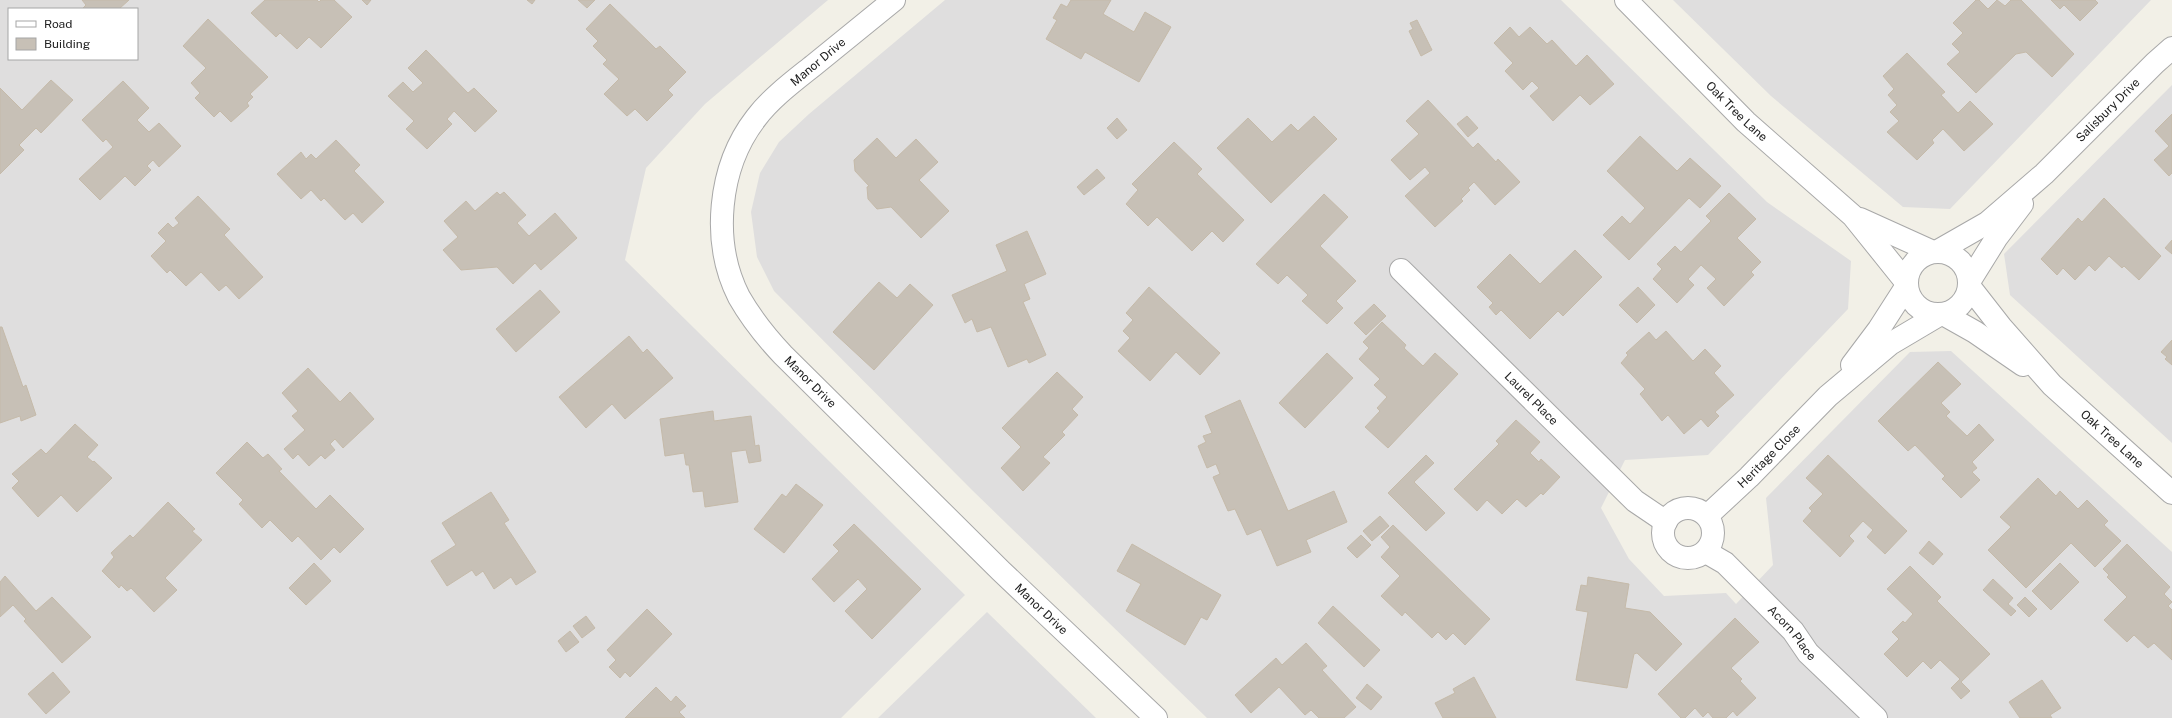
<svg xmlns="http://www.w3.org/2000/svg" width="2172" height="718" font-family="'Public Sans',sans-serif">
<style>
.residential{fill:#dfdede;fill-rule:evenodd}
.building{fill:#c7c0b6;stroke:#c5baa9}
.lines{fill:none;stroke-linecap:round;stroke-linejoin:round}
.street-casing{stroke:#a8a8a8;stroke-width:24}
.street{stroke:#fff;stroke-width:22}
.labels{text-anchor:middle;stroke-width:3.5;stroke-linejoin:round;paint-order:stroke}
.street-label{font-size:12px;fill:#212121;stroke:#fff}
</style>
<rect width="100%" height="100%" fill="#f2f0e7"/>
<path class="residential" d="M 0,0 L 828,0 L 705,104 L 646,168 L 625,260 L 965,595 L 841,718 L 0,718 ZM 9,9 L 137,9 L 137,59 L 9,59 Z
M 945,0 L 1561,0 L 1767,202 L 1851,261 L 1848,309 L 1708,455 L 1625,460 L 1601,508 L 1629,559 L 1664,596 L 1726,593 L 1736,604 L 1773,565 L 1766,498 L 1910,352 L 1951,351 L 2172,552 L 2172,718 L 1207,718 L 972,490 L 774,291 L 757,257 L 751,212 L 760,173 L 779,142 L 809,114 Z
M 1673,0 L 2151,0 L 1950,209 L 1903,207 L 1771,96 Z
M 2172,85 L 2172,443 L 2010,295 L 2004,254 Z
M 987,612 L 1096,718 L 878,718 Z"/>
<path class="building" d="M 82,0 L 129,0 L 119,9 L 82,9 L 86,5 Z
M 265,0 L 317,0 L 319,2 L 321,0 L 334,0 L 352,17 L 321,48 L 309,37 L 297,49 L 280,33 L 276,37 L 251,13 Z
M 362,0 L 371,0 L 367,5 Z
M 527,0 L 535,0 L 532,4 Z
M 578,0 L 595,0 L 587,8 Z
M 1071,0 L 1111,0 L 1103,14 L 1134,32 L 1145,12 L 1171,27 L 1139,82 L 1085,52 L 1081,59 L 1046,39 L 1057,20 L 1053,18 L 1061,4 L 1067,7 Z
M 1976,0 L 1979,0 L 1988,9 L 1997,0 L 2005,6 L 2011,0 L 2021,0 L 2074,54 L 2052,77 L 2026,52 L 2016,54 L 1976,93 L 1947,64 L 1960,52 L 1952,44 L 1963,33 L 1953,23 Z
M 2051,0 L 2095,0 L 2098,3 L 2080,21 L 2064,5 L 2060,9 Z
M 610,4 L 656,49 L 660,46 L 686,72 L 668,90 L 673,95 L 647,121 L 635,109 L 627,116 L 604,94 L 619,79 L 603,64 L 607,60 L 593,46 L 598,41 L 586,29 Z
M 208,19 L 268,77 L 250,94 L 253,97 L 247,103 L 249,106 L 231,122 L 220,111 L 214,117 L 195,98 L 200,93 L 191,83 L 206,68 L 183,46 Z
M 1417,20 L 1432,50 L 1421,56 L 1409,31 L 1413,29 L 1410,23 Z
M 1510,27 L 1519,37 L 1530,27 L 1547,44 L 1552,40 L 1576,66 L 1587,55 L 1614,84 L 1590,105 L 1580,95 L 1553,121 L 1530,96 L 1539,88 L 1532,81 L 1523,90 L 1505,71 L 1513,63 L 1494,43 Z
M 426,50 L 468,93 L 474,88 L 497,111 L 475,132 L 454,111 L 447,119 L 452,124 L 427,149 L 406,129 L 414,121 L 388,96 L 403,82 L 413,92 L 423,83 L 408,68 Z
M 1907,53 L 1945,92 L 1941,95 L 1958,113 L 1970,101 L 1993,124 L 1964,151 L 1943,129 L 1932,140 L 1934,143 L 1917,160 L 1887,132 L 1899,121 L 1890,112 L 1897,105 L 1888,95 L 1894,89 L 1883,76 Z
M 51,80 L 73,100 L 41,133 L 36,128 L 19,145 L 24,150 L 0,174 L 0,88 L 22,110 Z
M 123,81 L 149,108 L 137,120 L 149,132 L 159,123 L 181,146 L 159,167 L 153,160 L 147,166 L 151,170 L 135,186 L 125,176 L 100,200 L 79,179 L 113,147 L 106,139 L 103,142 L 82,120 Z
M 1428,100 L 1473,148 L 1478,143 L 1496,162 L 1498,159 L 1520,182 L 1495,205 L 1474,182 L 1468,188 L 1470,190 L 1461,199 L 1463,201 L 1435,227 L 1405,196 L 1430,173 L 1425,167 L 1410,180 L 1391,160 L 1419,134 L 1406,121 Z
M 2172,114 L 2172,173 L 2169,176 L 2154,160 L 2169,146 L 2155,131 Z
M 1314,116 L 1337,139 L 1271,203 L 1217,148 L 1248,118 L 1272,142 L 1291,124 L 1298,131 Z
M 1467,116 L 1478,128 L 1468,137 L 1457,124 Z
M 1117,118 L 1127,130 L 1117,139 L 1107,128 Z
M 1640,136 L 1677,171 L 1690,158 L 1721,186 L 1700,208 L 1689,198 L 1629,260 L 1603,235 L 1622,216 L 1630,224 L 1645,208 L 1607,171 Z
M 877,138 L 896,158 L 916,139 L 938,162 L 919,180 L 949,211 L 921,238 L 891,207 L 877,209 L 868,199 L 867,187 L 869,186 L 855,171 L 854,160 Z
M 336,140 L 360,165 L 354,171 L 384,202 L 362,223 L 353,213 L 345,220 L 324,198 L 321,201 L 311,190 L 301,199 L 277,174 L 301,152 L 306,159 L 311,154 L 316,159 Z
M 1174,142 L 1202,169 L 1197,174 L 1244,220 L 1223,242 L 1212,231 L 1192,251 L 1157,217 L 1148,226 L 1126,204 L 1138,190 L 1132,184 Z
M 1097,169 L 1105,178 L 1084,195 L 1077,187 Z
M 497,192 L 500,195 L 504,192 L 526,215 L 517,223 L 529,236 L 555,213 L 577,238 L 541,270 L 535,263 L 513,284 L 497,267 L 461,270 L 443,250 L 458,237 L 444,221 L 466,201 L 475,211 Z
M 1729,193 L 1756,219 L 1737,238 L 1761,262 L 1751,272 L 1754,275 L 1724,306 L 1707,288 L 1716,279 L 1701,265 L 1688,279 L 1694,285 L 1677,303 L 1653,279 L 1662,269 L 1657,264 L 1675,246 L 1681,252 L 1711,221 L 1706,216 Z
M 1324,194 L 1348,217 L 1320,246 L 1356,281 L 1336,301 L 1343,308 L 1327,324 L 1302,301 L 1308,295 L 1287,275 L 1278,284 L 1256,264 Z
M 198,196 L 230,229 L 224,235 L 263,277 L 239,299 L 226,285 L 219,291 L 201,272 L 186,286 L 170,270 L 167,273 L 151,256 L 166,241 L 158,233 L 168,223 L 173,228 L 179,223 L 175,218 Z
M 2104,198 L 2161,256 L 2139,280 L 2124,266 L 2122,268 L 2109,256 L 2095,271 L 2089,265 L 2075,280 L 2063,268 L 2057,275 L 2041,259 L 2078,218 L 2082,222 Z
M 1027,231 L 1046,274 L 1024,284 L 1030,299 L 1023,302 L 1046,355 L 1029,363 L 1027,359 L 1008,367 L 991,327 L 977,332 L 972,319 L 965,323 L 952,295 L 1007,271 L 996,245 Z
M 2172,240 L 2172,254 L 2165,248 Z
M 1575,250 L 1602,277 L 1563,316 L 1558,311 L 1530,339 L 1501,310 L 1496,315 L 1489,307 L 1493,303 L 1477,287 L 1510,254 L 1540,284 Z
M 879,282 L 897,298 L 910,284 L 933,305 L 874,370 L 833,332 Z
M 1149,287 L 1220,353 L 1200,375 L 1176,352 L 1150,381 L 1118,351 L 1130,338 L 1123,331 L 1133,320 L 1126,313 Z
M 1638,287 L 1655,305 L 1637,323 L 1619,305 Z
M 540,290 L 560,312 L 516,352 L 496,329 Z
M 1374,304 L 1386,316 L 1366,335 L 1354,323 Z
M 1382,322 L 1406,345 L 1404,348 L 1423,366 L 1435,353 L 1458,374 L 1388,448 L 1365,427 L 1380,411 L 1377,408 L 1387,397 L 1374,385 L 1380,379 L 1359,359 L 1369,348 L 1363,342 Z
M 0,327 L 2,327 L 23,387 L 26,385 L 36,415 L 21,421 L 20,416 L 0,423 Z
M 1666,331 L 1693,361 L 1705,349 L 1721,366 L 1714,373 L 1734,395 L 1715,412 L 1719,416 L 1708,427 L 1701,419 L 1684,434 L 1668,415 L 1662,421 L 1640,394 L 1645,389 L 1621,363 L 1628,355 L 1626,353 L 1649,332 L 1656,340 Z
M 629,336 L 643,353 L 647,349 L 673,378 L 625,419 L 612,404 L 586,428 L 559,397 Z
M 2172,340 L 2172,365 L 2165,359 L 2167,357 L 2161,352 Z
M 1327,353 L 1353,378 L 1305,428 L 1279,403 Z
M 1938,362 L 1961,384 L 1941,403 L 1950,412 L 1946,416 L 1967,436 L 1979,424 L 1994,440 L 1972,462 L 1977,468 L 1972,472 L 1980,480 L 1961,498 L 1942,479 L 1945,476 L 1915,445 L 1908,451 L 1878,421 Z
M 308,368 L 340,402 L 350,392 L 374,419 L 343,448 L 335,439 L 330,444 L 335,450 L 325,459 L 321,455 L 309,466 L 298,454 L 293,459 L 284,449 L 305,430 L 292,416 L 298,411 L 282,393 Z
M 1057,372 L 1083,397 L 1072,409 L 1078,415 L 1062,432 L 1065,435 L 1043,457 L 1050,463 L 1023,491 L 1001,468 L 1021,447 L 1002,428 Z
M 1240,400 L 1288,511 L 1334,491 L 1347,522 L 1306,540 L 1311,552 L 1277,566 L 1261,529 L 1247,535 L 1235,509 L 1228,511 L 1213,477 L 1220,474 L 1216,464 L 1207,468 L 1198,446 L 1206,442 L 1203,436 L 1212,433 L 1205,416 Z
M 713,411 L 714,421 L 751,416 L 755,446 L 759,445 L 761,461 L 749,463 L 746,450 L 731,452 L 738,502 L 705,507 L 703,491 L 693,492 L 689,465 L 686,465 L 684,453 L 665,456 L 660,419 Z
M 1516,420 L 1540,442 L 1530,453 L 1539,462 L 1541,459 L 1560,477 L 1543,495 L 1541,493 L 1526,507 L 1517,499 L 1502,514 L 1487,500 L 1477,511 L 1454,489 L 1499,444 L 1496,441 Z
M 75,424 L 98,445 L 87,457 L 93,462 L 94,461 L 112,478 L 77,512 L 61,495 L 38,517 L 12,488 L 19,481 L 12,474 L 41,449 L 46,454 Z
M 247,442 L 263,458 L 268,454 L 282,469 L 279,471 L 316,509 L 330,495 L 364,529 L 340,553 L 334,547 L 321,560 L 298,536 L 292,542 L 270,520 L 262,528 L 239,504 L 243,500 L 216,473 Z
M 1426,455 L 1434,463 L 1414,482 L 1445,513 L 1426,531 L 1388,493 Z
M 1828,455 L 1907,531 L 1885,554 L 1867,537 L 1873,530 L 1863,521 L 1849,536 L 1854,541 L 1840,557 L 1803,521 L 1812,511 L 1809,508 L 1823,494 L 1806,478 Z
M 2038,478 L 2056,496 L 2060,491 L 2078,509 L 2087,500 L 2108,521 L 2104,525 L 2121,541 L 2095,567 L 2071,543 L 2026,588 L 1988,550 L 2011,527 L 2000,517 Z
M 796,484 L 823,505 L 784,553 L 754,529 L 782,494 L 786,497 Z
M 491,492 L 509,520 L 504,523 L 536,572 L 516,585 L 511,577 L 494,589 L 483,571 L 476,576 L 472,570 L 447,586 L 431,561 L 456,545 L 442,523 Z
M 168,502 L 195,529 L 192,531 L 202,540 L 165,578 L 177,590 L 154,612 L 131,588 L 127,591 L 121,585 L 119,588 L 102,571 L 114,557 L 111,553 L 130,535 L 133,538 Z
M 1380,516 L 1389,526 L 1372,541 L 1363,531 Z
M 854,524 L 921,589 L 872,639 L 845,611 L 867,589 L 858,579 L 834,602 L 812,579 L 839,551 L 833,545 Z
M 1393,525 L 1490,619 L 1465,645 L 1453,633 L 1446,640 L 1438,632 L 1432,638 L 1405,612 L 1402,616 L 1381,596 L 1400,576 L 1381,557 L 1390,547 L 1381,537 Z
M 1361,535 L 1371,545 L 1357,558 L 1347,548 Z
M 1929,541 L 1943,554 L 1933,565 L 1919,553 Z
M 1132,544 L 1221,595 L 1207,620 L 1201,617 L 1185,645 L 1126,611 L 1141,584 L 1117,571 Z
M 2127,544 L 2170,587 L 2164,594 L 2172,602 L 2168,606 L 2172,610 L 2172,660 L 2154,643 L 2148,648 L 2134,635 L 2127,642 L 2104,620 L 2127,597 L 2107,577 L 2109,575 L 2103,569 Z
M 314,563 L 331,581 L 306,605 L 289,588 Z
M 2060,563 L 2079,582 L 2051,610 L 2032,591 Z
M 1910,566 L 1941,597 L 1937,601 L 1990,654 L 1961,682 L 1970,691 L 1961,699 L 1951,688 L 1960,679 L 1940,660 L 1931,669 L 1923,661 L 1907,677 L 1884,654 L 1899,639 L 1892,632 L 1903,621 L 1905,623 L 1913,614 L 1887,589 Z
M 5,576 L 36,611 L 52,597 L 91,637 L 62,663 L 24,621 L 26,619 L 13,605 L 0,617 L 0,582 Z
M 1588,577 L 1629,584 L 1625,608 L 1650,612 L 1682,644 L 1656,671 L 1637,653 L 1634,654 L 1627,688 L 1576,680 L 1588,612 L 1576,610 L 1581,585 L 1587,586 Z
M 1993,579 L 2013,598 L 2008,604 L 2016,611 L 2011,616 L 1983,590 Z
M 2025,597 L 2037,609 L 2029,617 L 2017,605 Z
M 1333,606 L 1380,650 L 1364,667 L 1318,623 Z
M 647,609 L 672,634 L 630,677 L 625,672 L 620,678 L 609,667 L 616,660 L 607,650 Z
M 586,616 L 595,628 L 582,638 L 573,626 Z
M 1735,618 L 1759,642 L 1731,668 L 1742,679 L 1740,681 L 1756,698 L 1737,716 L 1733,711 L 1726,718 L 1713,718 L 1708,712 L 1703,717 L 1695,708 L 1685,718 L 1681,718 L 1658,694 Z
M 570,631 L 579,642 L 566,652 L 558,641 Z
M 1306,643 L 1327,666 L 1322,670 L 1356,707 L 1344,718 L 1319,718 L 1311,710 L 1305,715 L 1279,687 L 1251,713 L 1235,695 L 1276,658 L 1282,665 Z
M 53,672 L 70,692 L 46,714 L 28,694 Z
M 1474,677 L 1496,718 L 1443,718 L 1435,703 L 1455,693 L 1453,689 Z
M 2042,680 L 2061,708 L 2050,715 L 2052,718 L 2020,718 L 2009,702 Z
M 1367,684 L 1382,697 L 1371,710 L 1356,698 Z
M 656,687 L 671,702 L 676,696 L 686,706 L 679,712 L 685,718 L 625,718 Z"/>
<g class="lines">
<defs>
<g id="street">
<path id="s1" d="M 894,0 C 867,22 841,43 814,65 C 794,81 771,98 756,118 C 718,167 711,242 739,297 C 751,318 766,337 783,355 L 1001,571 L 1156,718"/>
<path id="s2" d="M 1626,0 L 1746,122 L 1853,216 L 1906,282"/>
<path d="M 1860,219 L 1933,252"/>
<path id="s3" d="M 1938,251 L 1987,223 L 2044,174 L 2155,63 L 2172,48"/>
<circle cx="1938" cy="283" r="31"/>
<path id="s4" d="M 1401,270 L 1635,501 L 1666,522"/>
<path d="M 1969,282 L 1997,237 L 2022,204"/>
<path id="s5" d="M 1969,286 L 2001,327 L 2052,385 L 2172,493"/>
<path d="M 1943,314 L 1975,332 L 2023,365"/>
<path d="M 1852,365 L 1879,329 L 1906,287"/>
<circle cx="1688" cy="533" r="25"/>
<path id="s6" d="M 1707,516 L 1749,477 L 1828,396 L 1890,344 L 1939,315"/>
<path id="s7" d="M 1706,552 L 1725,563 L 1793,631 L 1808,653 L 1876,718"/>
</g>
</defs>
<use href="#street" class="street-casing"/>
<use href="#street" class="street"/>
</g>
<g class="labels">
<g class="street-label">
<text transform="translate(818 62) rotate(-40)" y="4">Manor Drive</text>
<text dy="4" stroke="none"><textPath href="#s3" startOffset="222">Salisbury Drive</textPath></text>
<text dy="4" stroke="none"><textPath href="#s2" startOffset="157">Oak Tree Lane</textPath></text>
<text dy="4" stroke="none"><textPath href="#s1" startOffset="482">Manor Drive</textPath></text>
<text dy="4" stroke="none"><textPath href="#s4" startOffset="183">Laurel Place</textPath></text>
<text dy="4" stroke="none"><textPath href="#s5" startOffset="210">Oak Tree Lane</textPath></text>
<text dy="4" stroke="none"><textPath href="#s6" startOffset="86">Heritage Close</textPath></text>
<text dy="4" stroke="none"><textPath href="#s1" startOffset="806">Manor Drive</textPath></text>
<text dy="4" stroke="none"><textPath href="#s7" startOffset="119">Acorn Place</textPath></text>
</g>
</g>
<rect x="8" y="8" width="130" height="52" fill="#ffffff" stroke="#a6a6a6"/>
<rect x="16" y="21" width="20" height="6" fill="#ffffff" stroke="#a6a6a6"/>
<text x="44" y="28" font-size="12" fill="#212121">Road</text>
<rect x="16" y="38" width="20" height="12" fill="#c7c0b6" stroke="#a6a6a6"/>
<text x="44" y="48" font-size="12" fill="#212121">Building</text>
</svg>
